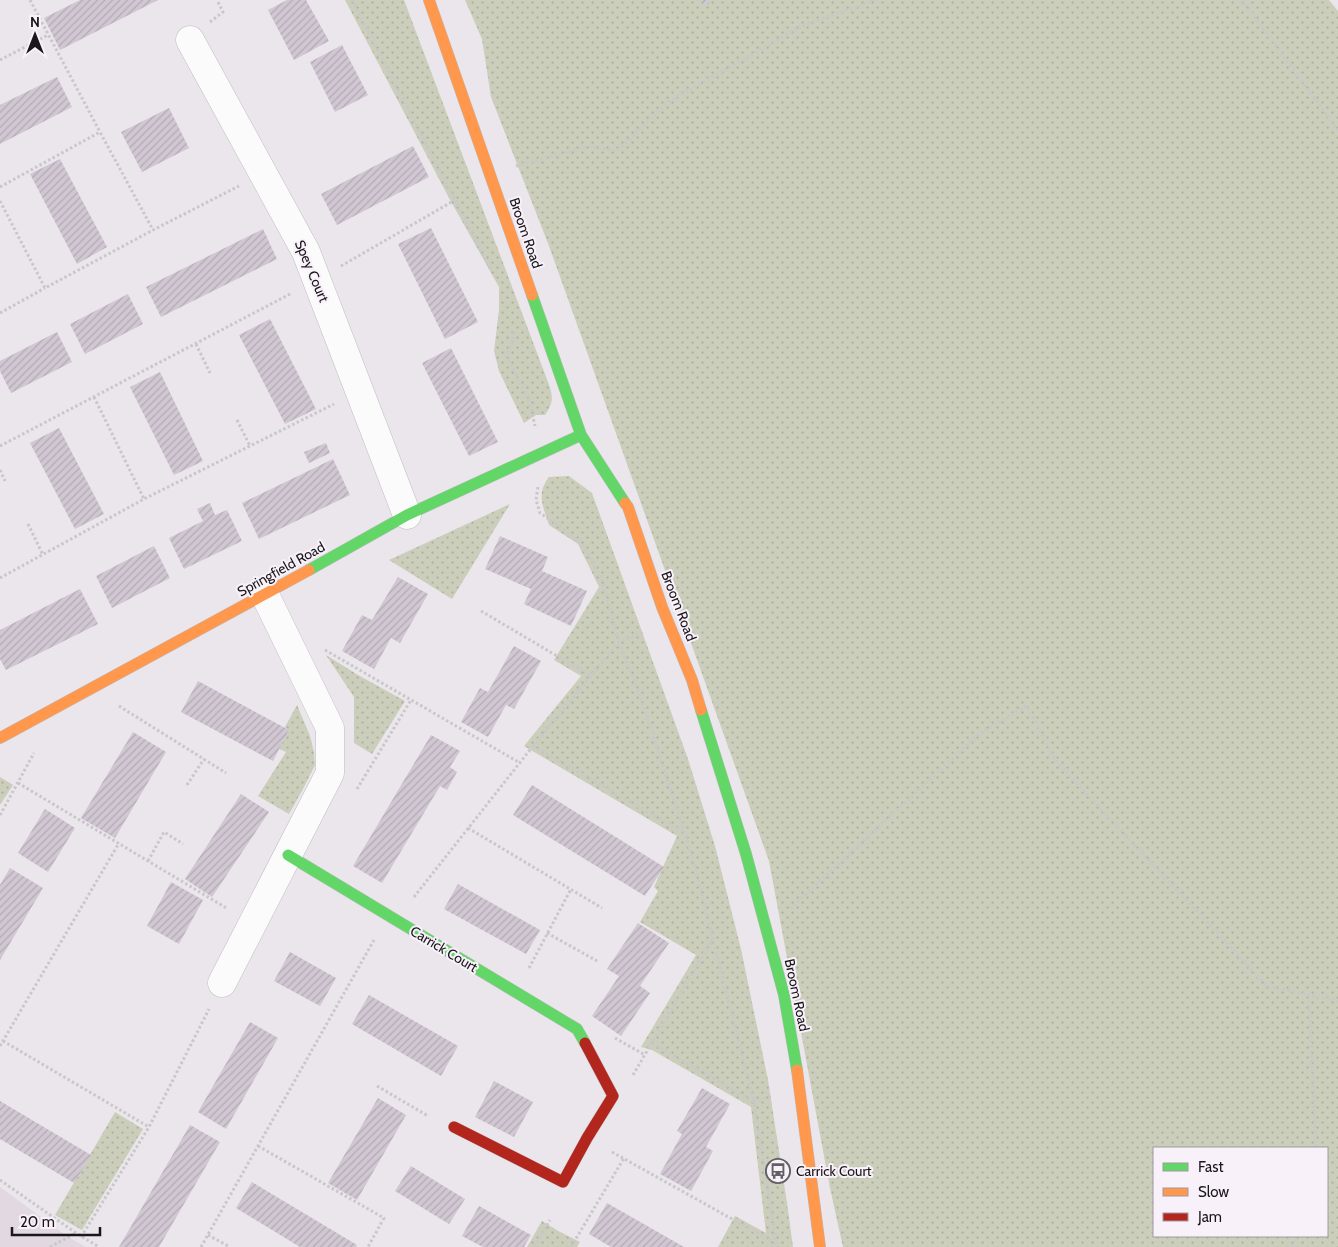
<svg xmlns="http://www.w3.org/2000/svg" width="1338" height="1247" font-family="Cabin,sans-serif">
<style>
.built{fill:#e1d8e2}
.grass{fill:url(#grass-dots);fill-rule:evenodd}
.building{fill:url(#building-hatch)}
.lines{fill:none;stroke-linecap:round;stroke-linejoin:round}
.street-casing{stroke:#c0bdc1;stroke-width:29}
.fast-casing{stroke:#c0bdc1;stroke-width:12}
.slow-casing{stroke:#c0bdc1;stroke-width:12}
.jam-casing{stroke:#c0bdc1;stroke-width:12}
.path{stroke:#c8c7c9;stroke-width:3;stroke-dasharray:2.5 2.5;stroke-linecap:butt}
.street{stroke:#fcfbfc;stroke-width:28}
.fast{stroke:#63d668;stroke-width:11}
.slow{stroke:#ff974d;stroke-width:11}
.jam{stroke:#b3261e;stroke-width:11}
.labels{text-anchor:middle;stroke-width:4;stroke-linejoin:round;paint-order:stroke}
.street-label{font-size:14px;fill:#1a171b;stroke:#f9f1fa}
.poi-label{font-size:14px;fill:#1a171b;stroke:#f9f1fa;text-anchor:start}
</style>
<defs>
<pattern id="grass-dots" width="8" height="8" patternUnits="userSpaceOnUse" patternTransform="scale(1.25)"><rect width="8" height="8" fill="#cbceba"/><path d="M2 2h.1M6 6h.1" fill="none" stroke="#aeb09f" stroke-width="1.8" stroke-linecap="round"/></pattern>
<pattern id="building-hatch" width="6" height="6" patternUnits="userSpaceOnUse" patternTransform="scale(1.25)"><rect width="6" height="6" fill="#d1c7d3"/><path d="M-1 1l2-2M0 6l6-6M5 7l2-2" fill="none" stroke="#b3aab5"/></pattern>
</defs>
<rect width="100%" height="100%" fill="#eae6eb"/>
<path class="built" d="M 0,1187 L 68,1237 L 86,1247 L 0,1247 Z"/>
<path class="grass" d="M 345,0 L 404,0 L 548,382 C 553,396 554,402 545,415 L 536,415 L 524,423 L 499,371 L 494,351 L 499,310 L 499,287 L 449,198 Z
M 465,0 L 1329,0 L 1338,11 L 1338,1247 L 843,1247 L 830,1188 L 769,861 L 549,246 L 491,97 L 482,39 ZM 1154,1148 L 1327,1148 L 1327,1236 L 1154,1236 Z
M 569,476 L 592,493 L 688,759 L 715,846 L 741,949 L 768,1080 L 787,1203 L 793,1247 L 718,1247 L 735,1216 L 766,1233 L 751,1107 L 652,1050 L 641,1047 L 696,955 L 640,922 L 658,891 L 654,887 L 677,836 L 524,746 L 581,676 L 554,660 L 599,587 L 578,544 L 549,525 C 543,506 536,494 549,477 Z
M 510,504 L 452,599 L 389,560 Z
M 326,655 L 358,675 L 405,701 L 372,754 L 354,743 L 354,697 Z
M 297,705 L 310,736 L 314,752 L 315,765 L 303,789 L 289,814 L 258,796 L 286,752 L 279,749 L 289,730 L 285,727 Z
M 0,777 L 13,785 L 0,805 Z
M 115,1112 L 143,1129 L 82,1230 L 55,1215 Z
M 542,1221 L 560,1232 L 580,1242 L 577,1247 L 527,1247 Z"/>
<path class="building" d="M 80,0 L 158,0 L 60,50 L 44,18 Z
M 287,0 L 306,0 L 329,41 L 294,60 L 268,10 Z
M 699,0 L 710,0 L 708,5 Z
M 342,45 L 368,95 L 335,112 L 310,62 Z
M 57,77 L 72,107 L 0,144 L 0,105 Z
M 169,108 L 189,148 L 142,172 L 121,132 Z
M 413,146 L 429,177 L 337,225 L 321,194 Z
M 60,159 L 107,247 L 77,264 L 30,174 Z
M 431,228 L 478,322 L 445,339 L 398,244 Z
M 263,229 L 277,259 L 161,317 L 146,287 Z
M 128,294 L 143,324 L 85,354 L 70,324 Z
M 270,319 L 316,409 L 285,424 L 239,335 Z
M 57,332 L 72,362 L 11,393 L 0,371 L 0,361 Z
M 451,348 L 498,442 L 469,456 L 422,363 Z
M 160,372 L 203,461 L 174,475 L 130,387 Z
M 59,428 L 104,514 L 75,529 L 30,443 Z
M 326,443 L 330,453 L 309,463 L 304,452 Z
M 333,459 L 350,495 L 259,539 L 242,503 Z
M 210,503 L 215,515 L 227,510 L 242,541 L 184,569 L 169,538 L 203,521 L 197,509 Z
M 500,536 L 548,557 L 542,571 L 587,591 L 571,626 L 524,604 L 531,589 L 485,569 Z
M 154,546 L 170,578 L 112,608 L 96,576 Z
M 398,577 L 428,594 L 400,643 L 391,638 L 374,669 L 342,651 L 362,615 L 372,620 Z
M 80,589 L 98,624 L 6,670 L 0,659 L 0,630 Z
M 514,646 L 541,661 L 514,709 L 506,705 L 488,737 L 461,722 L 480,688 L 488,692 Z
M 198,681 L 289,730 L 273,761 L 181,712 Z
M 133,732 L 166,752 L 115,838 L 81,818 Z
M 431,735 L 460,751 L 450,767 L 457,772 L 447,790 L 440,786 L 382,883 L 353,866 Z
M 532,785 L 664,867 L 645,896 L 513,815 Z
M 241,794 L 269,812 L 212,897 L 185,879 Z
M 45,809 L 75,828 L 48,872 L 18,853 Z
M 10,868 L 43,888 L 0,960 L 0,885 Z
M 171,882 L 203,900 L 179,944 L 147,926 Z
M 458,884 L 540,930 L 526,954 L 444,909 Z
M 638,923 L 669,943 L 640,986 L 650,993 L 621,1036 L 592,1016 L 619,976 L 607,969 Z
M 290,952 L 336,978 L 320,1006 L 274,981 Z
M 369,995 L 458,1046 L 441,1076 L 352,1024 Z
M 250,1022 L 278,1038 L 226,1129 L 198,1112 Z
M 494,1081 L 533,1102 L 514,1137 L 475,1117 Z
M 702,1088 L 730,1104 L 706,1147 L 713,1151 L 691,1191 L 660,1174 L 682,1134 L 677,1131 Z
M 378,1098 L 406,1115 L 357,1200 L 328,1183 Z
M 0,1101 L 91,1155 L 74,1183 L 0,1139 Z
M 190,1125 L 220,1142 L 159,1247 L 119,1247 Z
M 411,1166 L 465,1199 L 449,1224 L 395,1191 Z
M 252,1182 L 357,1245 L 356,1247 L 300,1247 L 236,1208 Z
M 607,1203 L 684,1247 L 611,1247 L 589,1234 Z
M 479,1206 L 531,1235 L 524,1247 L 483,1247 L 462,1236 Z"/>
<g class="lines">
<defs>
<path id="street" d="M 190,40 L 306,252 L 407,515
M 222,983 L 330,773 L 330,728 L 265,595"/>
<path id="fast" d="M 532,295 L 581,435 L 625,503
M 309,570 L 407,515 L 581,435
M 701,710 L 746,854 L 784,995 L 797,1070
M 288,855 L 577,1029 L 585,1043"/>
<path id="slow" d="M 429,0 L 532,295
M 625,503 L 628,507 L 662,607 L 692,680 L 701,710
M 0,738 L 309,570
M 797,1070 L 820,1247"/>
<path id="jam" d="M 454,1127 L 563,1182 L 587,1138 L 613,1096 L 585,1043"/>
</defs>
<use href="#street" class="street-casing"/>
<use href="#fast" class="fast-casing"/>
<use href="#slow" class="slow-casing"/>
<use href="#jam" class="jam-casing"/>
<path class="path" d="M 30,0 L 100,132
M 352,0 L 491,270
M 1242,0 L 1338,130
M 210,22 L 223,12 L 217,0
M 0,60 L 48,35
M 516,166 L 591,146 L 617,151 L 668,102 L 806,24 L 876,0
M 0,187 L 100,132 L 153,230
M 0,201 L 45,288 L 153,230 L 239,186
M 341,266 L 455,200
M 0,313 L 45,288
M 514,332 L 513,342 L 506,355 L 529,400 L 535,426
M 196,344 L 210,373
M 94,397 L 144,499
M 237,420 L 250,446
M 0,446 L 292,293
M 0,470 L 5,481
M 538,487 L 536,500 L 540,513 L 562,528 L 584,545 L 602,580 L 619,642 L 639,692 L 693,859 L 754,1102 L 772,1096
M 28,524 L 43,555
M 0,578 L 144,499 L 334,404
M 481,611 L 591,676
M 325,650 L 520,763
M 119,706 L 226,773
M 533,746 L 685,833
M 18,783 L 228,909
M 187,785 L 204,759
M 357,789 L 411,700
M 0,815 L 34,753
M 468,828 L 602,908
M 148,861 L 164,832 L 183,844
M 414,897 L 533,746 L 619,642 L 643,632
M 790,909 L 979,734 L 1027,706 L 1054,759 L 1267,986 L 1338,1001
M 547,933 L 599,962
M 529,968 L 571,889
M 1309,995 L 1316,1148
M 615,1038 L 645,1055
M 3,1041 L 149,1127
M 652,1043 L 754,1102 L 775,1234 L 775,1247
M 0,1046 L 119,843
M 633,1075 L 713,938
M 377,1086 L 428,1116
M 258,1146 L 384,1218 L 368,1247
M 612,1152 L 775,1243 L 772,1247
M 0,1180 L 76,1233 L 99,1247
M 208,1235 L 230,1247
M 81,1237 L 149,1127 L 209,1009
M 50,1247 L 76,1233
M 201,1247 L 374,940
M 534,1247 L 550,1220
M 571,1247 L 624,1158
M 1292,1247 L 1296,1236"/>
<use href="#street" class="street"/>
<use href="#fast" class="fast"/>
<use href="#slow" class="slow"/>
<use href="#jam" class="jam"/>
</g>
<defs>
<symbol id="bus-ring" viewBox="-11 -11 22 22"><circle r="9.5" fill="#f9f1fa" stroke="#635f64" stroke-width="1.5"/><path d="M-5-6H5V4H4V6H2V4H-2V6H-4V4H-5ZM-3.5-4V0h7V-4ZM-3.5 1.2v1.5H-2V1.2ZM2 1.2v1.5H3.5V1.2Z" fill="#635f64"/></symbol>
</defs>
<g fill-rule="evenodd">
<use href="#bus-ring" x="764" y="1157" width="28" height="28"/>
</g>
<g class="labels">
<g class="street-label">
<text transform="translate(526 233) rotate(71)" y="5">Broom Road</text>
<text transform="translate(312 271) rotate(67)" y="5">Spey Court</text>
<text transform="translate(281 569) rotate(-29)" y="5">Springfield Road</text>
<text transform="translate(679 606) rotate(69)" y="5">Broom Road</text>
<text transform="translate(444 949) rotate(31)" y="5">Carrick Court</text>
<text transform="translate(797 995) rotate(78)" y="5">Broom Road</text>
</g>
<g class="poi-label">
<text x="796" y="1176">Carrick Court</text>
</g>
</g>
<rect x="1153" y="1147" width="175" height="90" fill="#f9f1fa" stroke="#a09aa1"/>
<rect x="1163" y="1163" width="25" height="8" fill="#63d668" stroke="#a09aa1"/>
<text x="1198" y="1172" font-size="15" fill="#1a171b">Fast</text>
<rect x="1163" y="1188" width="25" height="8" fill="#ff974d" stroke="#a09aa1"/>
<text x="1198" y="1197" font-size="15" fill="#1a171b">Slow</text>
<rect x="1163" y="1213" width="25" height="8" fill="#b3261e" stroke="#a09aa1"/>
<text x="1198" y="1222" font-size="15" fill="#1a171b">Jam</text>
<g transform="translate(35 35)" stroke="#f9f1fa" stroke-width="4" paint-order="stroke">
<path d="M0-4L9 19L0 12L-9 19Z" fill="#1a171b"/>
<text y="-8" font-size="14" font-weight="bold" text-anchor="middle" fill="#1a171b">N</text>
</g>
<path d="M12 1227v8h88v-8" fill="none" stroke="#1a171b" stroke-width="2.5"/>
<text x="20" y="1227" font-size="15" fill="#1a171b" stroke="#f9f1fa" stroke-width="4" paint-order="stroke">20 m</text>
</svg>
